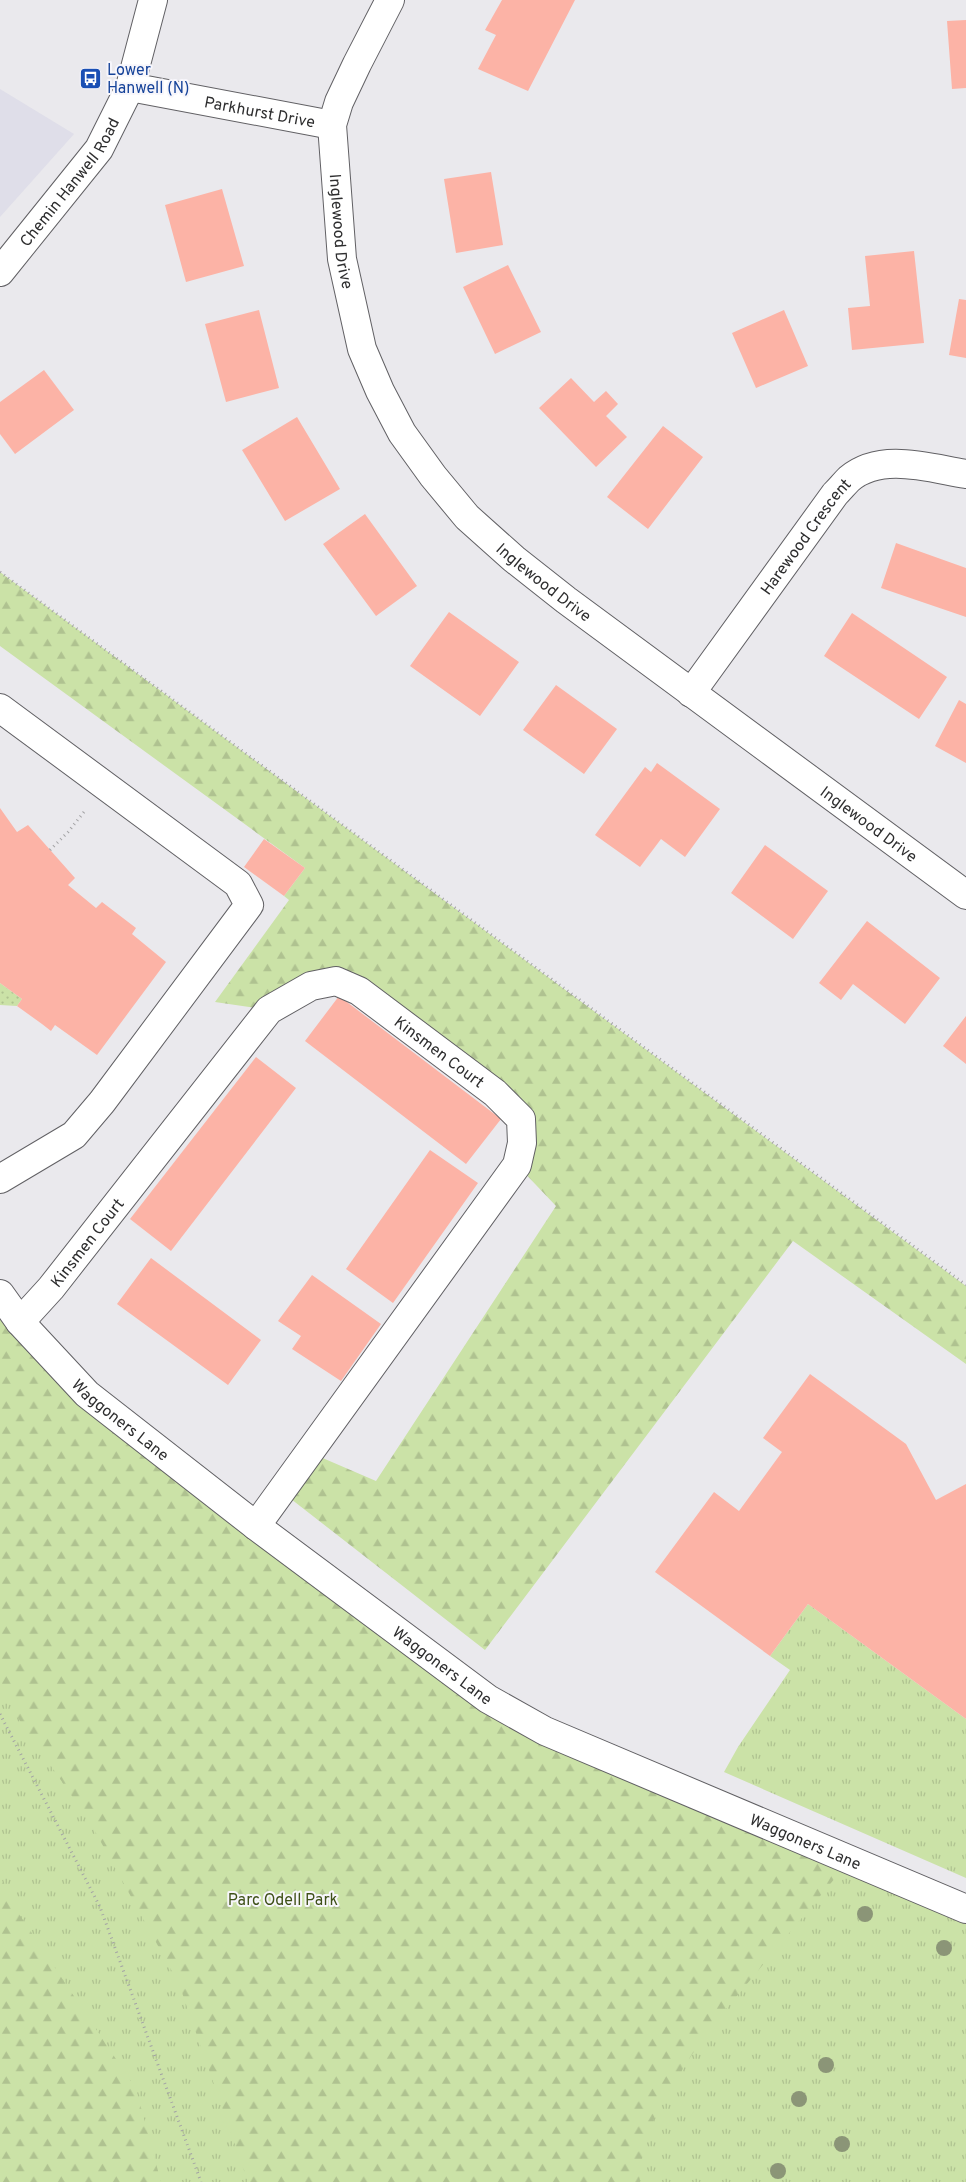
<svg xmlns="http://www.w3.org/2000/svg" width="966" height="2182" font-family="Overpass,sans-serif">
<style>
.built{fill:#dfdee9}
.grass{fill:url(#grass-tufts)}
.forest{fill:url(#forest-firs)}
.garden{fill:url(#garden-dots)}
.building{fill:#fcb3a6}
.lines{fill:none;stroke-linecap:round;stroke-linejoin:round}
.minor-casing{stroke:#616064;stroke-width:30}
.major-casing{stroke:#616064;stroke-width:30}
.path{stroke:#a3a3a5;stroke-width:3;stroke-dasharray:1 4;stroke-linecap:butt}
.minor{stroke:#fff;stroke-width:28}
.major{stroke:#fff;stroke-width:28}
.tree{fill:#8b9577}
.labels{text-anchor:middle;stroke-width:4;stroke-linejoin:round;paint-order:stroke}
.transit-label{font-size:16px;fill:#164399;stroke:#f7f6fb;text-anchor:start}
.street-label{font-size:16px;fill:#2e2e2f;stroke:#f7f6fb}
.park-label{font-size:16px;fill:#3e5017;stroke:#f7f6fb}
</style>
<defs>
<pattern id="grass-tufts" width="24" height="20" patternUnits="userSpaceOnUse" patternTransform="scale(1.25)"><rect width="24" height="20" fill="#cbe2a7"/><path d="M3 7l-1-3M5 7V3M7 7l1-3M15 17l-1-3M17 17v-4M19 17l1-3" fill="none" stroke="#afc290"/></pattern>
<pattern id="forest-firs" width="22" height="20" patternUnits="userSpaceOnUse" patternTransform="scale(1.25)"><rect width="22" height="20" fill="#cbe2a7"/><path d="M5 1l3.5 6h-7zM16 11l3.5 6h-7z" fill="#afc290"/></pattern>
<pattern id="garden-dots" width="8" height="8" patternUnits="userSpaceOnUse" patternTransform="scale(1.25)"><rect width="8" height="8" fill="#cbe2a7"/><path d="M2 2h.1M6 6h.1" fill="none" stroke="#afc290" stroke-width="1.8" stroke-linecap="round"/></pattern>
</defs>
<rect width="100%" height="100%" fill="#eae9ed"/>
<path class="built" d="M 0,89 L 74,134 L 0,217 Z"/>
<path class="grass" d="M 0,1294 L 87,1394 L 488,1699 L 966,1909 L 966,2182 L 0,2182 Z
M 808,1604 L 966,1719 L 966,1878 L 724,1772 L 738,1747 L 790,1670 L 770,1656 Z"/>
<path class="forest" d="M 0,572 L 966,1286 L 966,1364 L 793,1241 L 485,1650 L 282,1492 L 311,1453 L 376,1481 L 556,1206 L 517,1165 L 521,1119 L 336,981 L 269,1010 L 215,1002 L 289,900 L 284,896 L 305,868 L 0,646 Z
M 0,1294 L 87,1394 L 488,1699 L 851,1859 L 706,2033 L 657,2109 L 639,2169 L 640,2182 L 248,2182 L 179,1984 L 91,1824 L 16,1715 L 0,1679 Z
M 0,1871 L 5,1893 L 136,2089 L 161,2182 L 0,2182 Z"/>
<path class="garden" d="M 0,983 L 22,999 L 17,1006 L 0,1005 Z"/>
<path class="building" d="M 502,0 L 575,0 L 528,91 L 478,69 L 496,35 L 485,30 Z
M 966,20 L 966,88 L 952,89 L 947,21 Z
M 491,172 L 503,245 L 456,253 L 444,179 Z
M 222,189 L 244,266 L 186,282 L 165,205 Z
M 914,251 L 924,343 L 852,350 L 848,308 L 870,306 L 865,256 Z
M 508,265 L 541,332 L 495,354 L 463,287 Z
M 959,299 L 966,300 L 966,358 L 949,355 Z
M 259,310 L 279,388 L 226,402 L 205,324 Z
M 784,310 L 808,366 L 756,388 L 732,333 Z
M 44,370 L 74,410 L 15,454 L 0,434 L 0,402 Z
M 571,378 L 594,402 L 606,391 L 618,404 L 606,416 L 627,437 L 596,467 L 539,408 Z
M 297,417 L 340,489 L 285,521 L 242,450 Z
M 663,426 L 703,457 L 648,529 L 607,497 Z
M 365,514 L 417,586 L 376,616 L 323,544 Z
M 896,543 L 966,568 L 966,617 L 881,588 Z
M 449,612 L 519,662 L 480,716 L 410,666 Z
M 852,613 L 947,677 L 919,719 L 824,656 Z
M 556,685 L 617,729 L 584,774 L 523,730 Z
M 959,700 L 966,704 L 966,763 L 935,746 Z
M 657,763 L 720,809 L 685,857 L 661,839 L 640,867 L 595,835 L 645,767 L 651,772 Z
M 0,808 L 17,832 L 28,825 L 75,878 L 68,885 L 96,908 L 102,902 L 136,928 L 132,934 L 166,962 L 97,1055 L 55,1025 L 51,1031 L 42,1024 L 17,1006 L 22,999 L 0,983 Z
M 264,839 L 305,868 L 284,896 L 244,867 Z
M 765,845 L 828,891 L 793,939 L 731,893 Z
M 867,921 L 940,978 L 905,1024 L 853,984 L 841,1000 L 819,983 Z
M 339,996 L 501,1119 L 466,1164 L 305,1041 Z
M 966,1016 L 966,1064 L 943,1046 Z
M 256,1057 L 296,1088 L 171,1251 L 130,1219 Z
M 430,1150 L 478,1183 L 393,1303 L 346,1269 Z
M 151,1258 L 261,1340 L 228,1385 L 117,1304 Z
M 312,1275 L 381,1324 L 341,1381 L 292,1349 L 301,1336 L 278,1321 Z
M 810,1374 L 906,1444 L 936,1500 L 966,1484 L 966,1719 L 808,1604 L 770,1656 L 655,1572 L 714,1492 L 739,1511 L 782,1452 L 763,1438 Z"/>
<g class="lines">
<defs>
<g id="minor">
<path id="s1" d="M 390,0 L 357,64 L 339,102 L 332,125 L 342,259 L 362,349 L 380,391 L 402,433 L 433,476 L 467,517 L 514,559 L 566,600 L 966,895"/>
<path id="s2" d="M 130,87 L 332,125"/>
<path id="s3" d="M 691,693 L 835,494 C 840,489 844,484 849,479 C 881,452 929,468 966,474"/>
<path d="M 0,708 L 238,884 L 249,905 L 102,1102 L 74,1135 L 0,1179"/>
<path id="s4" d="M 0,1294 L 20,1322 L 87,1394 L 256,1526 L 488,1699 L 545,1731 L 966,1909"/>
<path id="s5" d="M 20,1322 L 51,1288 L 269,1010 L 311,986 L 336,981 L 359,991 L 495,1093 L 521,1119 L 522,1143 L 517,1165 L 256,1526"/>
</g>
<g id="major">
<path id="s6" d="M 0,272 L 99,149 L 130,87 L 153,0"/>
</g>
</defs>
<use href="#minor" class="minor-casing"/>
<use href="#major" class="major-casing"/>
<path class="path" d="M 0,572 L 966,1285
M 50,850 L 68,832 L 84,812
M 0,1714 L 100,1907 L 201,2182"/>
<use href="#minor" class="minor"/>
<use href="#major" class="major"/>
</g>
<g class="tree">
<circle cx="865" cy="1914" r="8"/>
<circle cx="944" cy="1948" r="8"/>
<circle cx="826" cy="2065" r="8"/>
<circle cx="799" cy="2099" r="8"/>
<circle cx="842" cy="2144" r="8"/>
<circle cx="778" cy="2171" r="8"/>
</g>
<defs>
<symbol id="bus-square" viewBox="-11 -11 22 22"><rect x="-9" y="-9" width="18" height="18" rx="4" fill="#1a4fb4" stroke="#f7f6fb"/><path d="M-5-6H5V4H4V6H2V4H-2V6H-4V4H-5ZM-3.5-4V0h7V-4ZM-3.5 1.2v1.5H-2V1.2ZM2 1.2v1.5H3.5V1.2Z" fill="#fff"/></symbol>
</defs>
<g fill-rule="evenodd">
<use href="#bus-square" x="78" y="66" width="25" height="25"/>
</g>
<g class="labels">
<g class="transit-label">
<text x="107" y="75">Lower<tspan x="107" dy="18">Hanwell (N)</tspan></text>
</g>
<g class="street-label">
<text dy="6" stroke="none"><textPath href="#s2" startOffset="132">Parkhurst Drive</textPath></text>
<text dy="6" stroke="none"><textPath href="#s6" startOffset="114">Chemin Hanwell Road</textPath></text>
<text dy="6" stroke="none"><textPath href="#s1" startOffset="245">Inglewood Drive</textPath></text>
<text dy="6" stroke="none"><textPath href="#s3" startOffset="194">Harewood Crescent</textPath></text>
<text dy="6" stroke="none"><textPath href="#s1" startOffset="665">Inglewood Drive</textPath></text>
<text dy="6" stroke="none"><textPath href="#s1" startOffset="1070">Inglewood Drive</textPath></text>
<text dy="6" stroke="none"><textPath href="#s5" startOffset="599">Kinsmen Court</textPath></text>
<text dy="6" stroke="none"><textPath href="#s5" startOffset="104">Kinsmen Court</textPath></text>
<text dy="6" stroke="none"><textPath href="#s4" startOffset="175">Waggoners Lane</textPath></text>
<text dy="6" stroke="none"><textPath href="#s4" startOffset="580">Waggoners Lane</textPath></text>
<text dy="6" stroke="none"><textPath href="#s4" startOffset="985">Waggoners Lane</textPath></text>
</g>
<g class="park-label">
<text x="283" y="1905">Parc Odell Park</text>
</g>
</g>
</svg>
